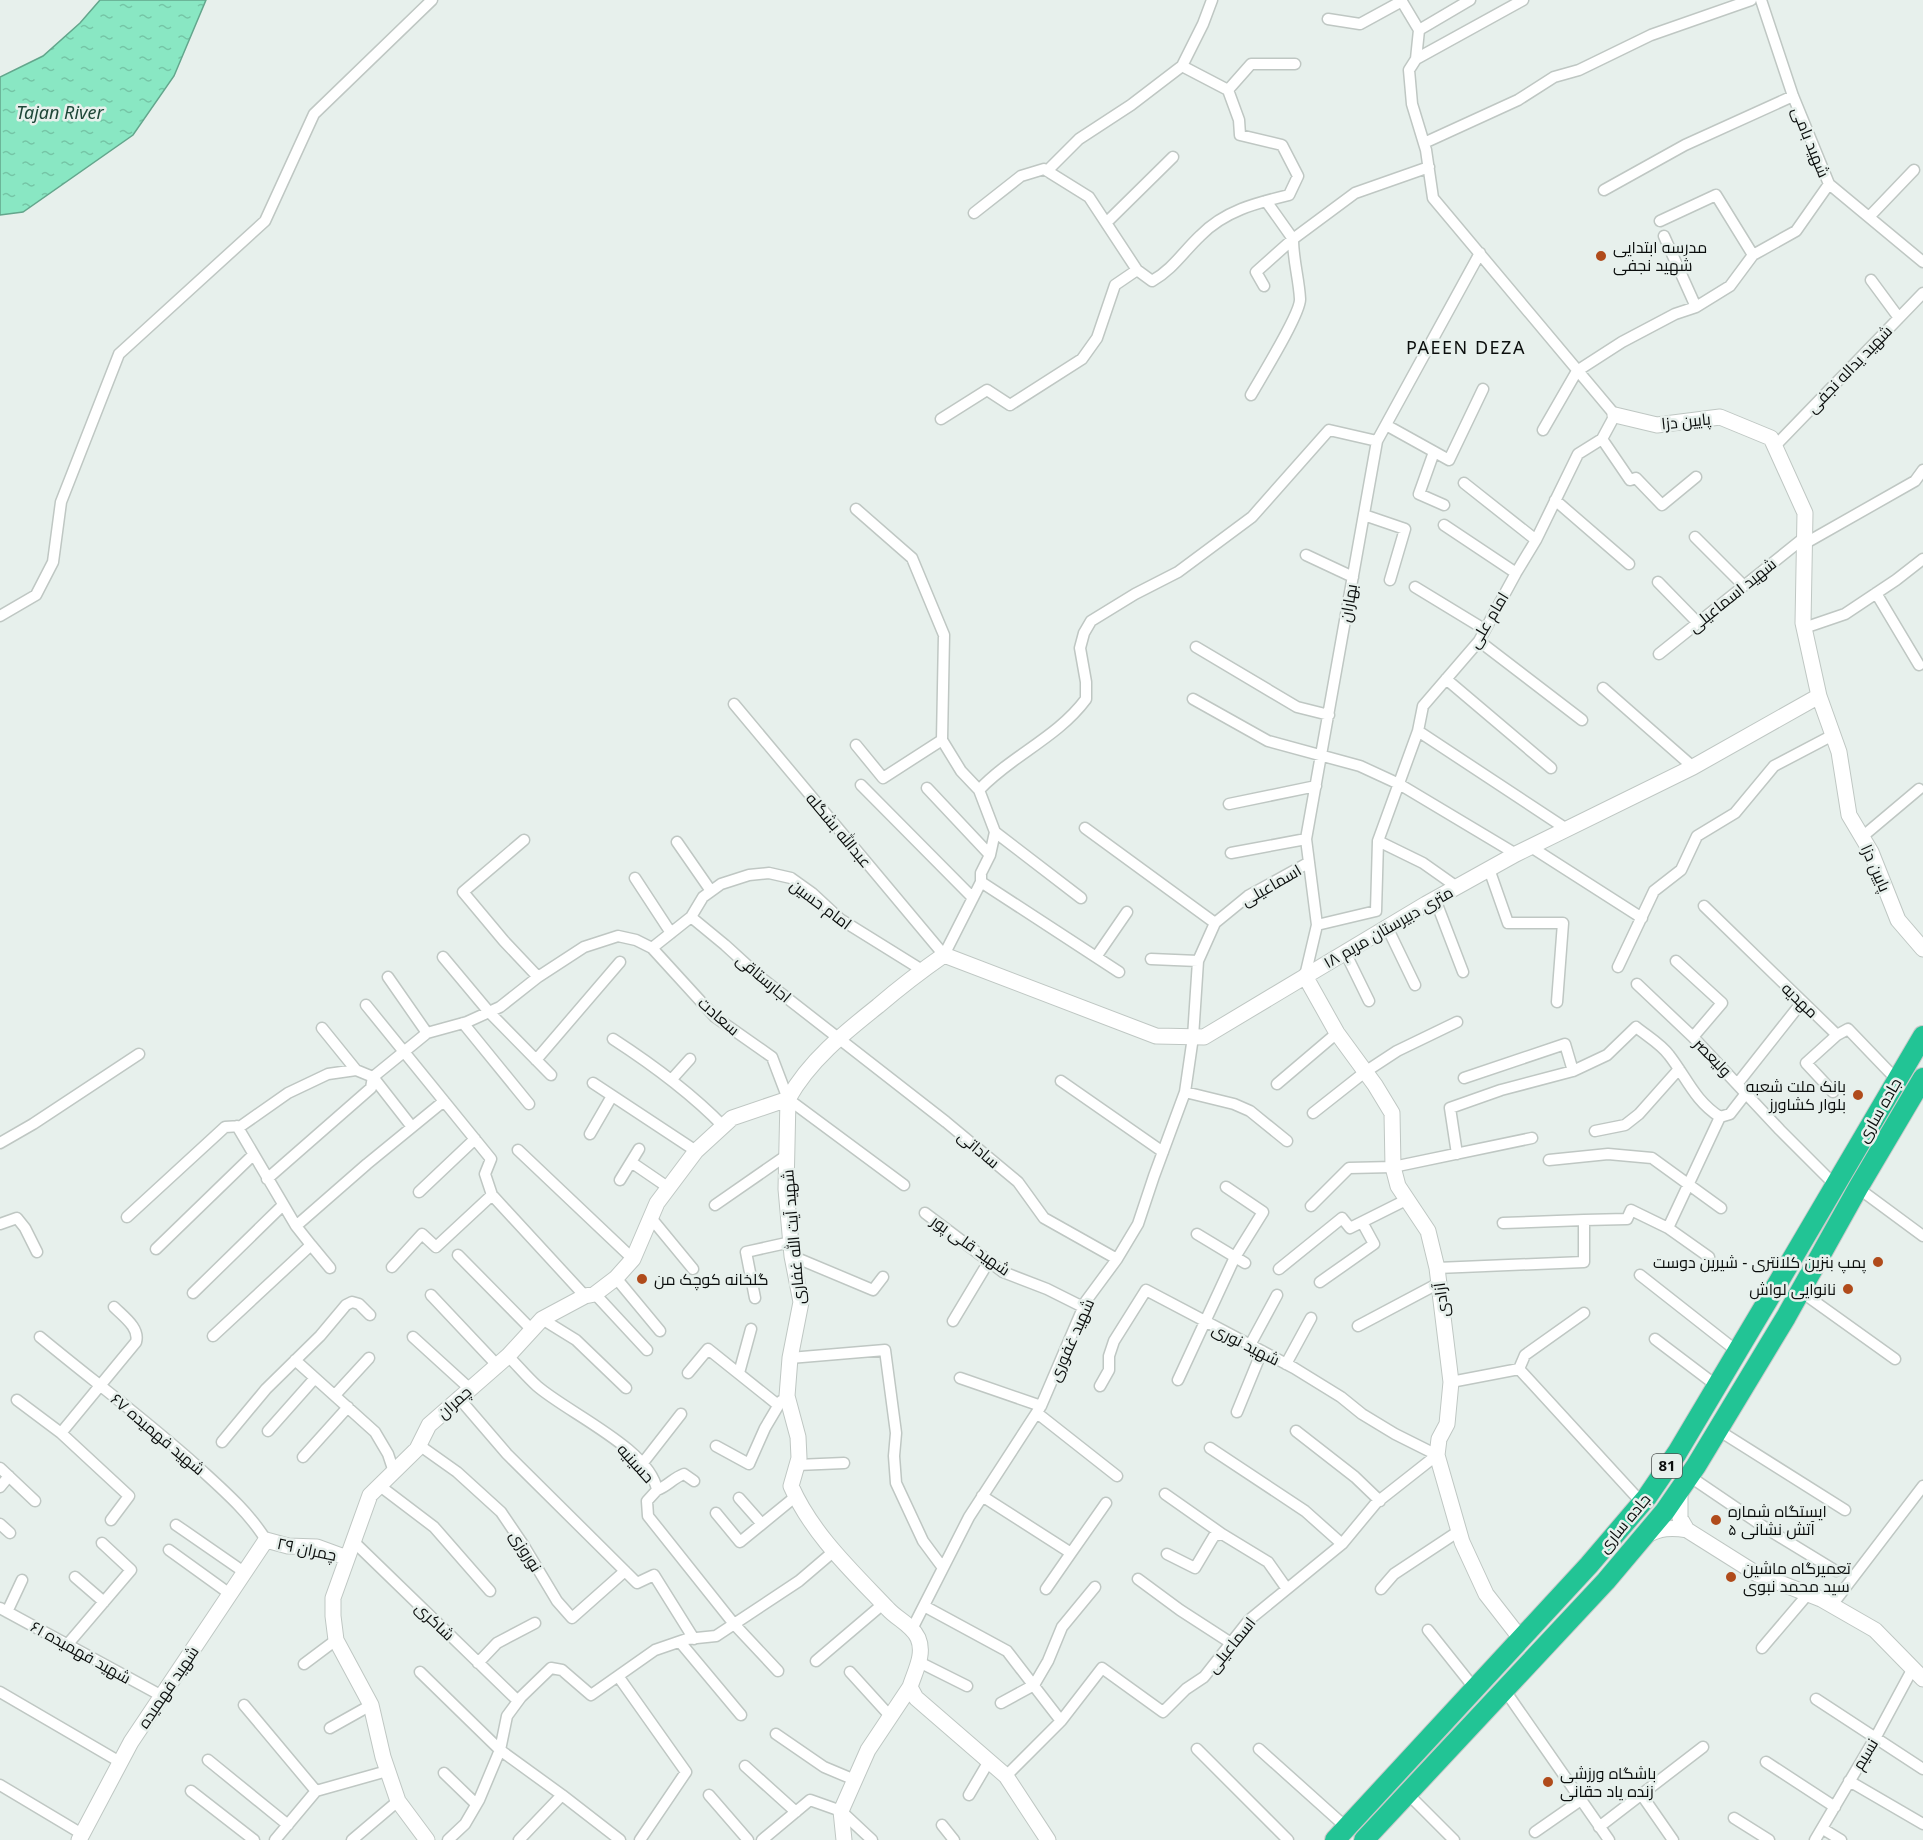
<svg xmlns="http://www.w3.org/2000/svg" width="1923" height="1840" font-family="'Noto Sans',Cairo,sans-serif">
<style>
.water{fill:url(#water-ripples);stroke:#63a68c;stroke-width:1.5}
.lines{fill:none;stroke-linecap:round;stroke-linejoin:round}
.street-casing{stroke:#bfc7c3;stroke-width:13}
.secondary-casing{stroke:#bfc7c3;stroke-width:17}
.highway-casing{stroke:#c9caca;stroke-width:22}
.street{stroke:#fff;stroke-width:10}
.secondary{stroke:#fff;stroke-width:15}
.highway{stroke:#22c495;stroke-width:20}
.poi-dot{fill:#b04b1b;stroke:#e7f0ec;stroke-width:2}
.labels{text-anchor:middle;stroke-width:5;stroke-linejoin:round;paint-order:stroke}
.shield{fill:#e7f0ec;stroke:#4d5250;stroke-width:1.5}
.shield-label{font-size:15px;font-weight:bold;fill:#0b0e0d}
.street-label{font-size:16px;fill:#0b0e0d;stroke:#e7f0ec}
.poi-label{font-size:16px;fill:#0b0e0d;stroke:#e7f0ec;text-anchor:start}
.water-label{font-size:18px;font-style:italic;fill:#1e4738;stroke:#e7f0ec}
.neighbourhood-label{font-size:18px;letter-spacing:1.5px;fill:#0b0e0d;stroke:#e7f0ec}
</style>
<defs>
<pattern id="water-ripples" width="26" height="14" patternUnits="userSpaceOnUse" patternTransform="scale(1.5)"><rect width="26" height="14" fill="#89e7c3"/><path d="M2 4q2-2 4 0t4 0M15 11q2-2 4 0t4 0" fill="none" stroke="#75c5a6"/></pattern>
</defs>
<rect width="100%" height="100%" fill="#e7f0ec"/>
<path class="water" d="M 100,0 L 206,0 L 174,76 L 133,135 L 23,212 L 0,215 L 0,77 L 43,56 L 80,23 Z"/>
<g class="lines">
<defs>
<path id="street" d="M 1328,19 L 1360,24 L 1402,1
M 1419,30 L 1470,0
M 1416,59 L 1523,0
M 1228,90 L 1251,64 L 1295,64
M 1424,143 L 1518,100 L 1554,77 L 1579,70 L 1651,35 L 1751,0
M 1047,171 L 1079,139 L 1131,105 L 1182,66 L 1203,24 L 1212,0
M 1829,184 L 1923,262
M 1604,190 L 1685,145 L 1793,96
M 1266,201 L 1293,239 L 1355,193 L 1429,167
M 974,213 L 1021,176 L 1044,169 L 1089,197 L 1137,270 L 1152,281 C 1172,270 1184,251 1200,236 C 1224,211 1256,203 1289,195 L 1298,176 L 1282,145 L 1240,135 L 1239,120 L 1228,90 L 1182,66
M 1869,217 L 1914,170
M 1660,221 L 1716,195 L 1753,255
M 1107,222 L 1173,157
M 1664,236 L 1696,307
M 1871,280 L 1899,318
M 1264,286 L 1256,272 L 1293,239
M 1251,395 C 1260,379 1301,313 1300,299 C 1299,279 1293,260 1293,239
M 941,419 L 987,390 L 1010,405 L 1082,359 L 1097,338 L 1115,285 L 1137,270
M 1386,425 L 1449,460 L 1483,389
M 1543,430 L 1577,371 L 1622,342 L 1675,314 L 1696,307 L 1730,286 L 1753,255 L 1796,231 L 1829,184 L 1793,96 L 1761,0
M 1602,439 L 1630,480 L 1636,478 L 1662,505 L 1696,477
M 1775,446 L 1923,293
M 1434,452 L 1419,494 L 1444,505
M 1464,483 L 1536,540
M 1555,500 L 1629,564
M 1364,515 L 1405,529 L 1390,580
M 1444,525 L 1516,573
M 1695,537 L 1744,586
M 1804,544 L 1915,481 L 1923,470
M 1306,555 L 1353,577
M 1658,582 L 1698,623
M 1415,587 L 1484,629
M 1876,593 L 1919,665
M 0,616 L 36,595 L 53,562 L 61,502 L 119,354 L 265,221 L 314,114 L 432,0
M 1804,628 L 1845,614 L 1896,580 L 1923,559
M 1479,641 L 1582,720
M 1196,647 L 1297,707 L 1329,715
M 1659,654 L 1805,537
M 1446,679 L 1551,768
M 1603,688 L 1693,767
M 1193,699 L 1268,741 L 1360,766 L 1399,784 L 1516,854
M 734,704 L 944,955 L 981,882 L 981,873 L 990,855 L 995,832 L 979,790 L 961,771 L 942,740 L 944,635 L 912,558 L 856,509
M 1418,731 L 1568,830
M 856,745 L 883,778 L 942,740
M 861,785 L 973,898
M 927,788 L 990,855
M 979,790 C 1012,755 1057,738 1086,699 L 1086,682 L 1080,648 L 1084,633 L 1091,621 L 1135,594 L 1178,572 L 1252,517 L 1329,430 L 1377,441
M 1229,804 L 1316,786
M 1085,828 L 1215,923
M 995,832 L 1081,898
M 1862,837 L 1919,789
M 524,840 L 463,892 L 504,941 L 538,977
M 1378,841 L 1423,863 L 1457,887
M 677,842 L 711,891
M 1531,847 L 1642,918
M 1231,853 L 1306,839
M 1489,869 L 1508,923 L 1563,923 L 1557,1002
M 635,878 L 671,933
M 981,882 L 1119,972
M 1435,899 L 1463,972
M 1704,906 L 1837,1035 L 1848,1029 L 1897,1080
M 691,917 L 725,945 L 760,977 L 946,1122 L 1018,1182 L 1044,1218 L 1117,1259
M 1317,925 L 1376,911 L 1378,841 L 1418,731 L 1423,706 L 1479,641 L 1516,573 L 1536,540 L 1578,454 L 1602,439 L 1615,415 L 1433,198 L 1426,150 L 1412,104 L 1409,70 L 1416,59 L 1419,30 L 1401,0
M 1387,927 L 1415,985
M 652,948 L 691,917 L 703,897 L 721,884 L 749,875 L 769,873 L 791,878 L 812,893 L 840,919 L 922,970
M 1345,952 L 1369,1001
M 443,957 L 489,1012 L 551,1075
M 1096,957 L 1127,912
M 1151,959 L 1198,961
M 1676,961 L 1722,1003 L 1693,1037
M 1618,967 L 1654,891 L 1681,870 L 1697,836 L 1735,813 L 1774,766 L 1833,735
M 1305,976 L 1317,925 L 1306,839 L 1377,441 L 1480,253
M 388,977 L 427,1033
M 1637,984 L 1693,1037 L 1780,1130 L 1835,1185
M 366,1005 L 491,1159 L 485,1174 L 492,1195 L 585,1296
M 463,1023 L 529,1104
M 322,1028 L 356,1070
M 613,1039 C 653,1065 690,1092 723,1126
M 536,1060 L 620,962
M 373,1077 L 412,1127
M 1464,1078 L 1565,1044 L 1573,1071
M 672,1079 L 690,1059
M 1061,1081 L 1163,1152
M 593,1083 L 696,1151
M 1738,1083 L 1802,1002
M 1277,1084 L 1337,1033
M 1185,1092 L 1234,1104 L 1250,1111 L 1287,1141
M 1833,1092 L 1806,1063 L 1837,1035
M 1313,1113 L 1365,1072 L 1397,1051 L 1457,1022
M 1595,1131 L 1625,1125 L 1639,1114 L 1679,1069
M 590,1134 L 612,1096
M 0,1143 L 33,1124 L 139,1054
M 518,1150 L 633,1259
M 1457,1154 L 1450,1108 L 1501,1090 L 1573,1071 L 1607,1055 L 1636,1027 C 1647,1036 1661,1044 1669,1055 C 1687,1078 1694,1100 1720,1117
M 1549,1160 L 1608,1154 L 1652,1158 L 1721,1208
M 631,1162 L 639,1149
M 267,1179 L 371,1088 L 373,1077
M 620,1180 L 631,1162 L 669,1188
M 1858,1188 L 1923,1236
M 419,1192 L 475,1139
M 715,1205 L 787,1155
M 1311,1206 L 1349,1168 L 1393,1167 L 1532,1138
M 925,1213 L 1003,1272 L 1047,1289 L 1083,1307
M 127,1217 L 225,1127 L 241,1126 L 288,1093 L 328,1074 L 356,1070 L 373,1077 L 427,1033 L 467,1022 L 500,1007 L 538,977 L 584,947 L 618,936 L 636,940 L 652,948 L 715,1017 L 772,1057 L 788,1099 L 904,1185
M 651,1218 L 693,1269
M 1503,1223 L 1584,1220
M 0,1224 L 17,1218 L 25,1228 L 37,1252
M 296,1226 L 367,1164 L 444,1101
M 1668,1228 L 1709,1257
M 1197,1234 L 1245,1263
M 311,1245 L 330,1268
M 156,1249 L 253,1155
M 458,1255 L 532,1330
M 792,1256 L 873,1290 L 883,1277
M 392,1267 L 422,1234 L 436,1247 L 492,1195
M 1437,1268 L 1584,1262 L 1584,1220 L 1627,1219 L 1631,1210 L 1668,1228 L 1720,1117 L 1730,1114 L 1747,1092
M 1279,1269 L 1342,1218 L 1350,1228 L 1362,1222
M 1640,1275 L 1738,1352
M 616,1278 L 660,1331
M 1320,1282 L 1374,1244 L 1362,1222 L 1406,1200
M 1800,1291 L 1895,1359
M 193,1293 L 283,1205
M 595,1294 L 647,1350
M 431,1295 L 497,1365
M 755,1298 L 746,1252 L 791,1242
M 542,1319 L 576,1340 L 626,1388
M 953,1321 L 989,1261
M 1358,1326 L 1439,1283
M 213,1336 L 311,1245 L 296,1226 L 237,1126
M 40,1337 C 92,1380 147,1421 197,1466 C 222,1489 248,1511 266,1540
M 413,1337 L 469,1388
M 1655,1339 L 1717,1386
M 1250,1345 L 1277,1295
M 508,1356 C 518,1366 527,1377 537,1386 C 568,1413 650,1449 657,1490 L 647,1501 L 648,1516 L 734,1624 L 778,1671
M 790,1358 L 885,1350 L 896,1433 L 894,1456 L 896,1483 L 923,1541 L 943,1568
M 295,1360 L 375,1432 L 388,1454 L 394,1472
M 1286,1364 L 1311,1318
M 1519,1369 L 1525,1355 L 1584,1313
M 688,1373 L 708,1349 L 778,1405
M 739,1373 L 751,1329
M 960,1378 L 1041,1406
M 1178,1380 L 1235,1257 L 1263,1212 L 1226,1187
M 1451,1382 L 1519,1369 L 1642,1503
M 335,1395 L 369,1358
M 458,1397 L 507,1454 L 637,1583 L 654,1575 L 694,1639
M 17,1400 L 61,1433 L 129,1496 L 111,1520
M 1237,1412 L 1262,1351
M 1037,1413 L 1117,1476
M 1718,1430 L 1845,1510
M 268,1431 L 315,1378
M 1296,1431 L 1355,1477 L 1380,1501
M 61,1433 L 136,1342 C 140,1328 124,1317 114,1307
M 222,1442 L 266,1389 L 320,1336 L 346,1305 L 352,1302 L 359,1304 L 370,1315
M 419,1445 L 457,1472 L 501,1512 L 524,1546 L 557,1601 L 572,1618 L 625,1571
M 716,1446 L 749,1464 L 765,1428 L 781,1401
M 1210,1448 L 1305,1511 L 1342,1544
M 303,1457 L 348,1407
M 642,1464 L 681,1414
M 797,1465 L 844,1463
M 0,1468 L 35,1501
M 1689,1476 L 1767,1529 L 1836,1571
M 380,1486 L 434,1527 L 490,1591
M 0,1487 L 9,1476
M 657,1490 C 668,1486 673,1478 684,1474 L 694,1481
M 1165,1494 L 1222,1534
M 982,1496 L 1071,1553 L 1106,1503
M 739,1498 L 762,1524
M 716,1513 L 740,1542 L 795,1497
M 0,1524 L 10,1533
M 176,1525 L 244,1572
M 353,1541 L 518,1701
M 169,1550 L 230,1594
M 1167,1554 L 1195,1568 L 1214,1536 L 1222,1534 L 1268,1562 L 1287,1589
M 75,1577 L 104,1602
M 1138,1579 L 1180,1610 L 1231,1643
M 1046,1589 L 1071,1553
M 1381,1589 L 1394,1574 L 1459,1531
M 1832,1605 L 1923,1486
M 924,1606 L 1007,1651 L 1061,1721
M 0,1608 L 162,1696
M 7,1612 L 22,1580
M 912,1629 L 969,1517 L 1041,1406 L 1086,1301 L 1117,1259 L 1138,1224 L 1154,1176 L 1185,1092 L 1193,1037 L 1198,961 L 1215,923 L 1248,896 L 1308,863
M 1428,1630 L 1475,1689
M 680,1642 L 741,1715
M 67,1645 L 131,1570 L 102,1543
M 1762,1648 L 1808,1594
M 816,1661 L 883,1604
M 919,1662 L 967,1686
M 478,1663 L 497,1643 L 535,1623
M 304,1664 L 336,1640
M 420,1672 L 500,1750 L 562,1795 L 620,1840
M 850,1672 L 890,1716
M 618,1676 L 686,1772 L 640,1840
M 1504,1689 L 1609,1840
M 0,1692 L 120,1762
M 1816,1699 L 1923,1769
M 1001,1703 L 1034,1685 L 1048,1661 L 1062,1627 L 1095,1587
M 244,1705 L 316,1791
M 330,1728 L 371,1705
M 776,1734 L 824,1767 L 855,1780
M 1197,1749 L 1288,1840
M 1259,1749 L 1347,1828
M 208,1760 L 288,1825
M 1766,1762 L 1835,1807
M 745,1766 L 796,1812
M 444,1773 L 476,1804
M 1006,1776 L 1061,1721 L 1102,1668 L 1163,1712 L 1186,1689 L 1204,1677 L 1249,1620 L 1342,1544 L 1376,1503 L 1437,1455 L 1395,1434 L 1362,1414 L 1341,1397 L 1294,1368 L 1146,1290 L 1114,1341 L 1109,1356 L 1109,1370 L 1100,1386
M 1849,1781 L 1923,1824
M 0,1785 L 82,1834
M 191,1791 L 254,1840
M 1407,1793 L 1454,1840
M 1641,1794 L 1673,1840
M 709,1795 L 748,1840
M 969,1795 L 989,1761
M 1734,1818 L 1769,1840
M 942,1825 L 954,1840
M 1599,1827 L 1703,1747
M 1823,1829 L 1841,1840
M 1535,1832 L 1581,1800
M 275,1840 L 316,1791 L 387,1771
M 352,1840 L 398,1801
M 448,1840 L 465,1824 L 479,1800 L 500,1750 L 507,1716 L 521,1697 L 551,1668 L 562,1670 L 591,1695 L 655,1650 L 687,1639 L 716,1636 L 799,1581 L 833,1552
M 519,1840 L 562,1795
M 762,1840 L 810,1800 L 841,1811 L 872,1840
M 1815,1840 L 1878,1733 L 1913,1668"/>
<path id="secondary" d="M 1615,415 L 1657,425 L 1720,417 L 1771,438 L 1805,513 L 1803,623 L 1819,696 L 1839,752 L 1849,815 L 1871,852 L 1898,920 L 1923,949
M 1305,976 L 1337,1033 L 1375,1085 L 1392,1113 L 1393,1167 L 1398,1186 L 1428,1231 L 1437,1268 L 1451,1382 L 1447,1424 L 1439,1439 L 1437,1455 L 1462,1542 L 1486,1594 L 1521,1639
M 1680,1490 L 1680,1518 L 1687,1530
M 1645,1536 C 1660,1528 1671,1527 1687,1530 L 1757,1574 L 1821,1599 L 1875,1630 L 1923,1679
M 79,1840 L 131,1742 L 266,1540 L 288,1546 L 317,1547 L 347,1558
M 427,1840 L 398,1801 L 383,1757 L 371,1705 L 336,1640 L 333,1616 L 333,1598 L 370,1495 L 417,1449 L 429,1425 L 508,1356 L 542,1319 L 585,1296 L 595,1294 L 616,1278 L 633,1259 L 657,1203 L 696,1151 L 732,1118 L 788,1099
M 844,1840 L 841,1811 L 868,1750 L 910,1687
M 1048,1840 L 1006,1776 L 916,1698 L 910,1687 C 915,1671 925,1654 918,1638 C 912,1625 897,1619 888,1609 C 852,1571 812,1534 791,1486 L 799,1458 L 798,1437 L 787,1396 L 790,1358 L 801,1302 L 792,1256 L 786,1189 L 788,1099 C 809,1061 844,1033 878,1006 C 899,988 921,971 944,955 L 1156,1036 L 1204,1037 L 1426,904 L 1516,854 L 1693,767 L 1819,696"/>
<path id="highway" d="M 1335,1840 L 1589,1565 L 1647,1497 L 1677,1453 L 1765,1305 L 1923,1036
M 1364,1840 L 1606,1581 L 1665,1511 L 1696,1466 L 1786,1317 L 1858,1188 L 1923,1078"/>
</defs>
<use href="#street" class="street-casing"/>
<use href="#secondary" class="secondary-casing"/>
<use href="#highway" class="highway-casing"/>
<use href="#street" class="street"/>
<use href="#secondary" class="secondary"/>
<use href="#highway" class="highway"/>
</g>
<g class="poi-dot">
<circle cx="1601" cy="256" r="6"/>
<circle cx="1858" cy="1095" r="6"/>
<circle cx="1878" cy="1262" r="6"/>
<circle cx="642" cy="1279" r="6"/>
<circle cx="1848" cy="1289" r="6"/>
<circle cx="1716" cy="1520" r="6"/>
<circle cx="1731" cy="1577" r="6"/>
<circle cx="1548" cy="1782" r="6"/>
</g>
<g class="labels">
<rect class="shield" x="1652" y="1454" width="30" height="24" rx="4.5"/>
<g class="shield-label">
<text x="1667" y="1471">81</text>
</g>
<g class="street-label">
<text transform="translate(1811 142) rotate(68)" y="6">شهید بامی</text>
<text transform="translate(1849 369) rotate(-46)" y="6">شهید یداله نجفی</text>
<text transform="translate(1686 421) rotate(-6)" y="6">پایین دزا</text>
<text transform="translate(1732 595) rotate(-39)" y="6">شهید اسماعیلی</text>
<text transform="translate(1348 603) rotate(-80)" y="6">بهاران</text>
<text transform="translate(1488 620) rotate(-59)" y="6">امام علی</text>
<text transform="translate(839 830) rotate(50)" y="6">عبدالله بشگله</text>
<text transform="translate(1876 868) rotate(66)" y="6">پایین دزا</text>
<text transform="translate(1271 885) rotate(-30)" y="6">اسماعیلی</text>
<text transform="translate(821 904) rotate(37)" y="6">امام حسین</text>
<text transform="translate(1388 927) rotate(-30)" y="6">۱۸ متری دبیرستان مریم</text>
<text transform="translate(764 978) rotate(40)" y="6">اجارستاقی</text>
<text transform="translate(1800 1000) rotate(44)" y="6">مهدیه</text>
<text transform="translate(719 1016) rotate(41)" y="6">سعادت</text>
<text transform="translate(1713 1057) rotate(46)" y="6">ولیعصر</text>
<text transform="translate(1879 1110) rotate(-60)" y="6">جاده ساری</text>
<text transform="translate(979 1149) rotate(40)" y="6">ساداتی</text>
<text transform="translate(793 1237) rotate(-95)" y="6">شهید آیت الله غفاری</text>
<text transform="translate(971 1245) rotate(35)" y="6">شهید قلی پور</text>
<text transform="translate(1441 1300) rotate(-97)" y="6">آزادی</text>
<text transform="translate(1071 1340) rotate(-66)" y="6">شهید غفوری</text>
<text transform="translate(1246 1344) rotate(27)" y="6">شهید نوری</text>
<text transform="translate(454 1402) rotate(-42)" y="6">چمران</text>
<text transform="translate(158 1434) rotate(40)" y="6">شهید فهمیده ۶۷</text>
<text transform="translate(636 1463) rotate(48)" y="6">حسینیه</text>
<text transform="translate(1624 1523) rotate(-50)" y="6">جاده ساری</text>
<text transform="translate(307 1549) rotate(12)" y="6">چمران ۲۹</text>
<text transform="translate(526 1551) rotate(58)" y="6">نوروزی</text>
<text transform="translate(435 1621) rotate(44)" y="6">شاکری</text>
<text transform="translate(1231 1645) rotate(-51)" y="6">اسماعیلی</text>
<text transform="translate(81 1652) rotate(29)" y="6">شهید فهمیده ۶۱</text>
<text transform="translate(168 1687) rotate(-56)" y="6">شهید فهمیده</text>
<text transform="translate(1865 1754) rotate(-59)" y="6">نسیم</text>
</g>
<g class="poi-label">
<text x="1613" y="253">مدرسه ابتدایی<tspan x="1613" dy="18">شهید نجفی</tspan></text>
<text x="1846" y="1092" text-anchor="end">بانک ملت شعبه<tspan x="1846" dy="18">بلوار کشاورز</tspan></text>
<text x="1866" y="1268" text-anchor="end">پمپ بنزین کلانتری - شیرین دوست</text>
<text x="654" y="1285">گلخانه کوچک من</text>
<text x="1836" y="1295" text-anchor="end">نانوایی لواش</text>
<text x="1728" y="1517">ایستگاه شماره<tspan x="1728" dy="18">۵ آتش نشانی</tspan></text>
<text x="1743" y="1574">تعمیرگاه ماشین<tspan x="1743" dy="18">سید محمد نبوی</tspan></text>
<text x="1560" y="1779">باشگاه ورزشی<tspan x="1560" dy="18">زنده یاد حقانی</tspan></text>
</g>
<g class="water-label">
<text x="60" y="119">Tajan River</text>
</g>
<g class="neighbourhood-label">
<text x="1466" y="354">PAEEN DEZA</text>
</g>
</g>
</svg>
